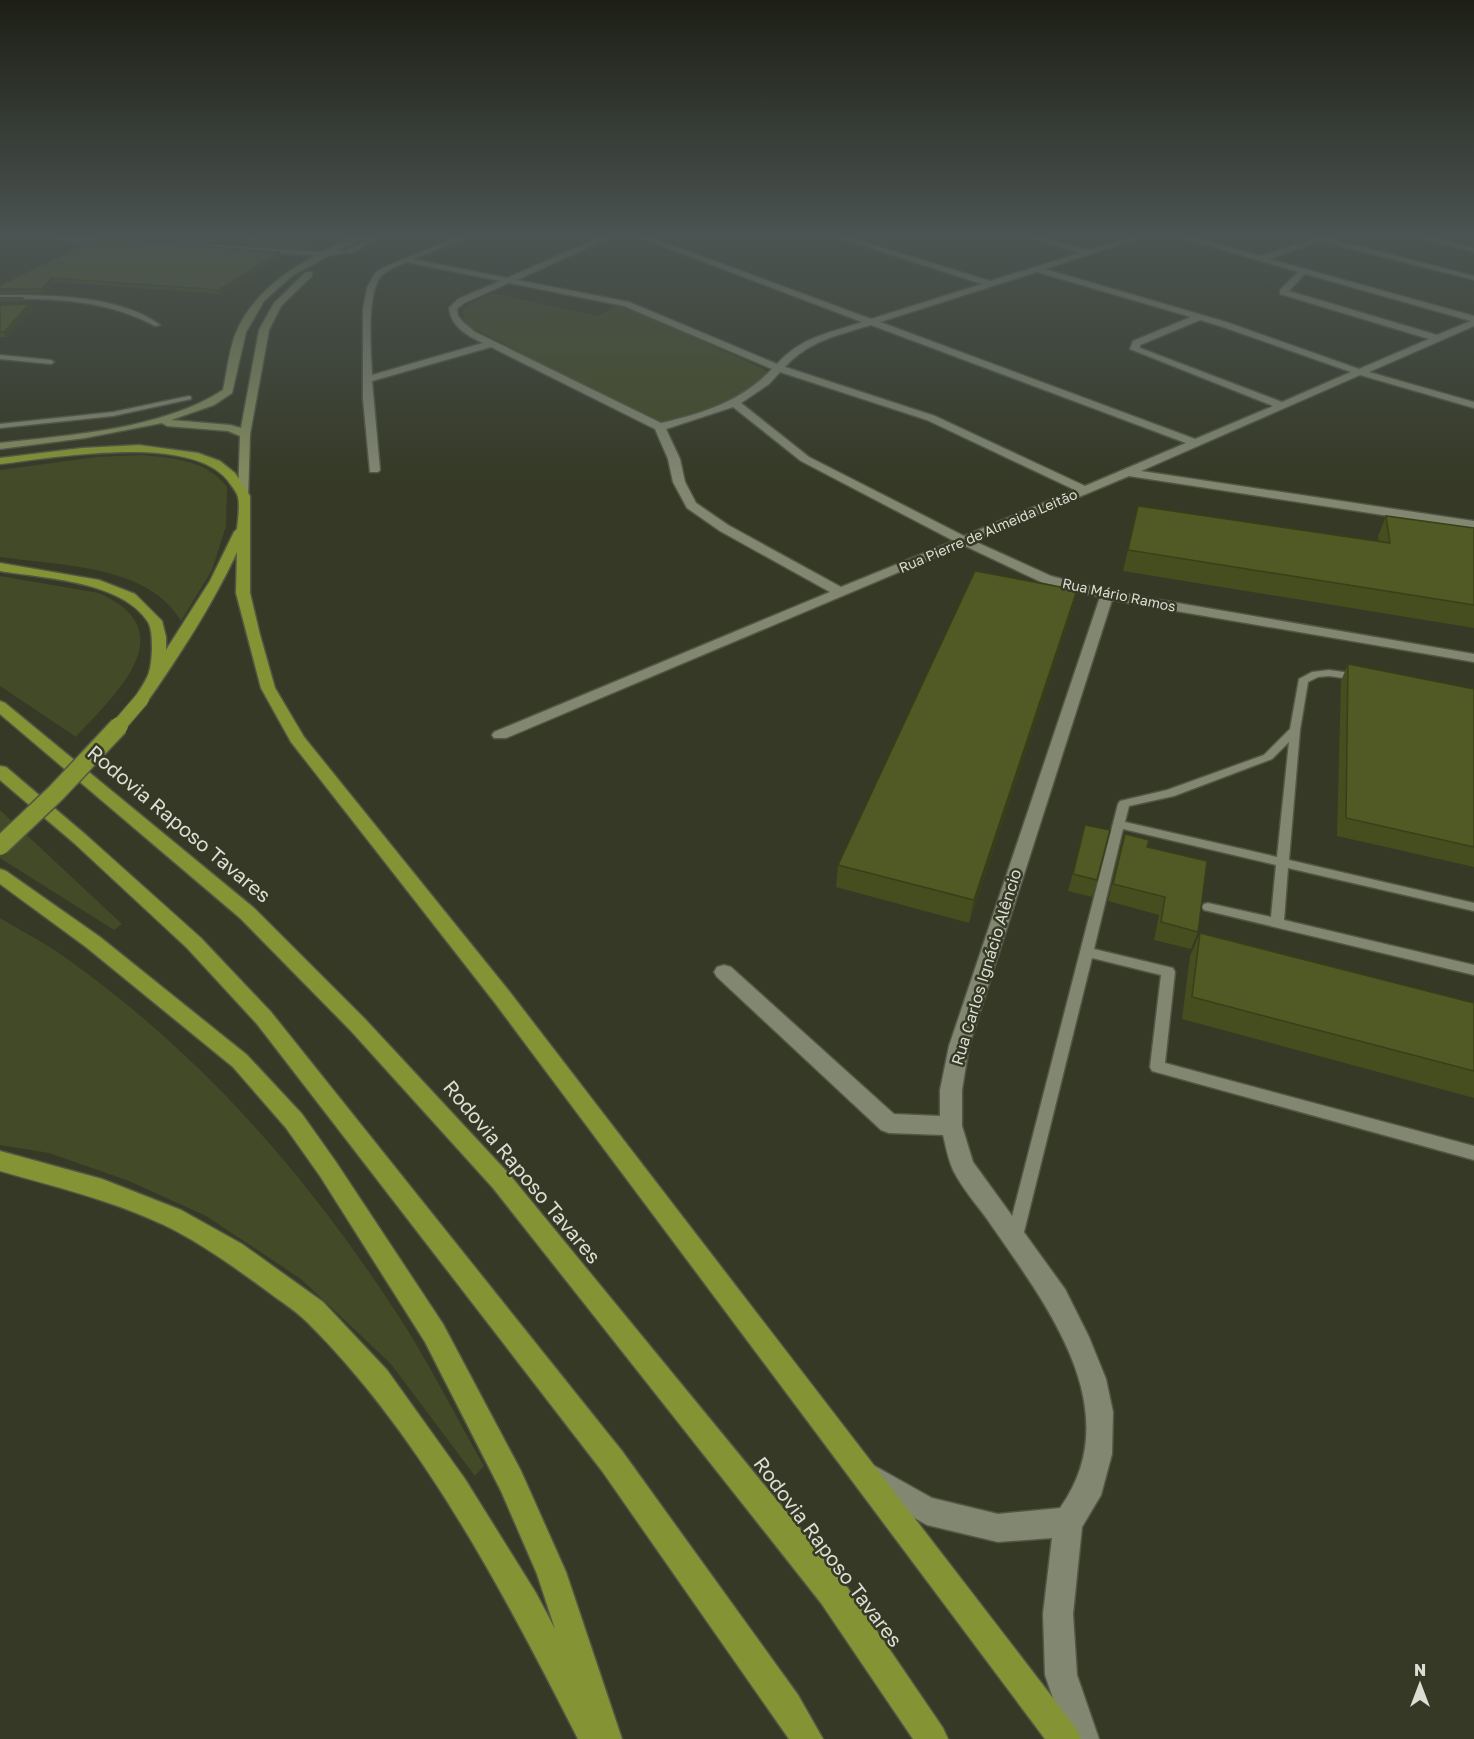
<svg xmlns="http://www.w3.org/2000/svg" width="1474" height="1739" font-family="'Golos Text',sans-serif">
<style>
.green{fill:#434a27}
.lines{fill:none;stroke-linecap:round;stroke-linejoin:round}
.lane-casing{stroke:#525645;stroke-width:3}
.street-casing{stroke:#525645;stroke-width:3}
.secondary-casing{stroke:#525645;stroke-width:3}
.highway-casing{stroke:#525645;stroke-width:3}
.lane{fill:#818771;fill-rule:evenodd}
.street{fill:#818771;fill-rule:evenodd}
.secondary{fill:#828b5f;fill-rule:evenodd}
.highway{fill:#849434;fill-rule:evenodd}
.highway-bridge-far1-casing{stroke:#525645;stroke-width:16;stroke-linecap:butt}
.highway-bridge-casing{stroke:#525645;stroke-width:21;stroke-linecap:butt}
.highway-bridge-far1{stroke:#849434;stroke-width:14}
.highway-bridge{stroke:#849434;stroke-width:18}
.wall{fill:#464d1f}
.shaded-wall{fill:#393f19}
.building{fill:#515a24;stroke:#393f19;stroke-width:1.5}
.labels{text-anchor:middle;stroke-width:5;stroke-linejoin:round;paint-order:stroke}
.far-street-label{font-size:14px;fill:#dbded2;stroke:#353926}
.street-label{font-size:16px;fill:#dbded2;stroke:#353926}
.near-street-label{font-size:20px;fill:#dbded2;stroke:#353926}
</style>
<rect width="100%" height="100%" fill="#353926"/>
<path class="green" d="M 492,293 L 598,316 L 616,306 L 633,310 L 764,369 L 768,374 C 742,396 687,429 652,420 L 471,327 L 464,320 L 462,308 Z
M 142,455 C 173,458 207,460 227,487 L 226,526 L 212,570 L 181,621 C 148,564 59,566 0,557 L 0,470 L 97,457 Z
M 0,576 L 99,593 C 186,632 115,694 76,737 L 0,686 Z
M 0,810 L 122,924 L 114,930 L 0,858 Z
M 0,918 C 22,931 45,943 66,958 C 202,1055 305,1173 396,1312 C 428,1361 455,1415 484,1466 L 475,1476 L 391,1364 L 301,1279 L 206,1216 L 129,1181 L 49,1153 L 0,1145 Z"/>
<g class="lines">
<defs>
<path id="lane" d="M 0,295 C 48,295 120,295 160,325 L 155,326 C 107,300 53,298 0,299 Z
M 0,355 L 51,360 L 54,362 L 51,364 L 0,359 Z
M 189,396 L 191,397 L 191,399 L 113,416 L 0,428 L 0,424 L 113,412 Z
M 1329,670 L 1358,674 L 1363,677 L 1358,680 L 1329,676 L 1318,677 L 1308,682 L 1300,730 L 1289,860 L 1474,903 L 1474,911 L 1288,868 L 1284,920 L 1474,965 L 1474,975 L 1204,910 L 1202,907 L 1204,904 L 1208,903 L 1271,917 L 1276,865 L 1123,829 L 1094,949 L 1173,968 L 1175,972 L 1165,1063 L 1474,1146 L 1474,1160 L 1152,1071 L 1150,1067 L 1161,975 L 1092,958 L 1022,1240 L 1020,1245 L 1014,1247 L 1008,1245 L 1006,1240 L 1118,804 L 1120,801 L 1167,790 L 1264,755 L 1290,729 L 1299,679 L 1312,672 ZM 1289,742 L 1277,857 L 1125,822 L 1129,806 L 1174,796 L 1272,759 Z"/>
<path id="street" d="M 54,238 L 95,238 L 120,242 L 116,244 Z
M 455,238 L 467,238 L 413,259 L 507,278 L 598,238 L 609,238 L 517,280 L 629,302 L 777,364 C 801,337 829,333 862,322 L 641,238 L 653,238 L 871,319 L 982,284 L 839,238 L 852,238 L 990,281 L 1080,253 L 1034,238 C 1053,238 1068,247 1086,249 C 1100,251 1121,238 1138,238 L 1045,269 L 1226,322 L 1359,369 L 1429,339 L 1280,294 L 1280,290 L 1298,272 L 1183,238 L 1196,238 L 1261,256 L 1315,238 L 1327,238 L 1474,276 L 1474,280 L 1320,241 L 1269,259 L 1474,316 L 1474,326 L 1369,372 L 1474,402 L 1474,408 L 1360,375 L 1141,471 L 1474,521 L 1474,529 L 1129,476 L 974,541 L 1051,576 L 1108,591 L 1474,654 L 1474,662 L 1112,600 L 969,1046 L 962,1090 L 962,1126 L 973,1162 L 1065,1289 L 1089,1337 L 1106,1379 L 1113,1412 L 1112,1454 L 1101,1495 L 1082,1527 L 1073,1614 L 1077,1675 L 1099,1739 L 1067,1739 L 1045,1675 L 1043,1614 L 1052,1538 L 998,1542 L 927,1525 L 863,1489 L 859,1479 L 863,1469 L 873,1465 L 932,1498 L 998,1514 L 1060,1508 C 1131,1409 1043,1301 987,1219 C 976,1204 962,1188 953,1170 C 948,1159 946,1147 943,1135 L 889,1133 L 881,1130 L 717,977 L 714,972 L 717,967 L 724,965 L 731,967 L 894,1114 L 940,1116 L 940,1090 L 949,1046 L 1100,597 L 1041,582 L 963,545 L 506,738 L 494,738 L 492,735 L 494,732 L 830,592 L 720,531 L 687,508 L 673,482 L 668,459 L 655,429 L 491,347 L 372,381 L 380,470 L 378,472 L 370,472 L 363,399 L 363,309 L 367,288 L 375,273 L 382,268 ZM 406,262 L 500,281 L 458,299 L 449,308 C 451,327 468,336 483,343 L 372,375 C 371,351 366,295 381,276 C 387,270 398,266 406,262 ZM 1037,272 L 1191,317 L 1133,341 L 1130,349 L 1273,406 L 1195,439 L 880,322 ZM 1305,274 L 1471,321 L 1437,335 L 1289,291 ZM 509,283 L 624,306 L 772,369 C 742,401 703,413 661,423 L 475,332 L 463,322 L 458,316 L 457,309 L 464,303 ZM 1200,320 L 1220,326 L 1351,372 L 1282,402 L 1140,348 L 1140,345 ZM 871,325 L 1186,443 L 1085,486 L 935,416 L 785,367 C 808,341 839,335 871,325 ZM 780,372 L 927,420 L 1075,490 L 964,536 L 809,457 L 741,403 L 769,384 ZM 733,407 L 801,461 L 954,541 L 841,587 L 728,525 L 696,503 L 685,482 L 680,459 L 666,429 Z
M 1422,238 L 1436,238 L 1474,248 L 1474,252 Z
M 212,245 L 323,252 L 347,250 L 351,252 L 323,256 L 209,249 L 209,245 Z"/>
<path id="secondary" d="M 351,238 L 362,238 L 293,275 L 264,301 L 246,332 L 232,393 L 214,405 L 171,420 L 230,425 L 241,428 L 259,330 L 274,303 L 306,272 L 312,272 L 312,276 L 281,306 L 269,330 L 250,434 L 248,499 L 240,499 L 238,496 L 240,436 L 228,431 L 167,426 L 162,423 L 85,438 L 0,449 L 0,443 C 71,435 163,429 223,390 C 227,371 229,352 235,335 C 255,285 305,259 351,238 Z
M 369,238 L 379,238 L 352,253 L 345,251 Z"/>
<path id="highway" d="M 139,445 L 198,453 L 220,461 L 235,473 L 250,496 L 250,593 L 260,635 L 275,688 L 304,737 L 509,991 L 1076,1728 L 1081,1739 L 1045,1739 L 495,1003 L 291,742 L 261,688 L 236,593 L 237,552 C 213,604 180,655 147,702 L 142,704 L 134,699 C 148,677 151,675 152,649 C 152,640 152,629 148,622 C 122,581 43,578 0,571 L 0,563 L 99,580 L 135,594 L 162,621 L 166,637 L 166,650 L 210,581 L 234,532 L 237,529 C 238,519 240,506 238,497 C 237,493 234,489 231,485 C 198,431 54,458 0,464 L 0,458 L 82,448 Z
M 0,701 L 5,703 L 254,908 L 365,1019 L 509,1174 L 843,1581 L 943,1728 L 948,1739 L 913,1739 L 821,1603 L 493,1188 L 351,1031 L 240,918 L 0,714 Z
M 0,766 L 6,767 L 86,835 L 201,938 L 271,1012 L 622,1451 L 798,1695 L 823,1739 L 789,1739 L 602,1471 L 257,1024 L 187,948 L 74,843 L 0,780 Z
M 0,869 L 6,871 L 100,937 L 247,1055 L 302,1114 L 336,1162 L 443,1324 L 521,1471 L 566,1572 L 622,1739 L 578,1739 C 504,1594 423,1437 307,1322 C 295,1310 280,1301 267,1291 C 234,1267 201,1243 164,1225 C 111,1200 56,1187 0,1171 L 0,1151 L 102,1179 L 181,1210 L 242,1244 L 323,1302 L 387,1370 L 465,1479 L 536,1593 L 555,1629 L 537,1574 L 501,1491 L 425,1342 L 320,1176 L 286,1128 L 233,1067 L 86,947 L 0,884 Z"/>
</defs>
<use href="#lane" class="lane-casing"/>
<use href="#street" class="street-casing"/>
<use href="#secondary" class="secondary-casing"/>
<use href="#highway" class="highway-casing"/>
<use href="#lane" class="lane"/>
<use href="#street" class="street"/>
<use href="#secondary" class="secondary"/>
<use href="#highway" class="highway"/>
<defs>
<path id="highway-bridge-far1" d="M 117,728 L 142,699"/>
<path id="highway-bridge" d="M 0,846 L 56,793 L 119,726"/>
</defs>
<use href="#highway-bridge-far1" class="highway-bridge-far1-casing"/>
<use href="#highway-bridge" class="highway-bridge-casing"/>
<use href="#highway-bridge-far1" class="highway-bridge-far1"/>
<use href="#highway-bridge" class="highway-bridge"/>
</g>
<path class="wall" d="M 142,238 L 330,238 L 308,248 Z
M 95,239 L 280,252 L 281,255 L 221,294 L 54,282 L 44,293 L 0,293 L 0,285 Z
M 0,297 L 23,297 L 25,301 L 0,302 Z
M 29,304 L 30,309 L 6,337 L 0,337 L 0,305 Z
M 1138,506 L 1379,542 L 1378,536 L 1386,516 L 1474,528 L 1474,628 L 1123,571 Z
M 1077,590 L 1072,611 L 969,923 L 836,887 L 838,865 Z
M 1348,664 L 1474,689 L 1474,867 L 1337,836 L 1341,681 Z
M 1085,825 L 1097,880 L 1092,897 L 1068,891 Z
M 1125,834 L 1147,847 L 1198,932 L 1191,949 L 1154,940 L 1159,915 L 1108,901 L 1120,851 Z
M 1200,933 L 1474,1003 L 1474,1098 L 1182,1019 L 1190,956 Z"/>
<path class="shaded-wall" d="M 306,238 L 330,238 L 308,248 Z
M 280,252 L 281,255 L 221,294 L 219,290 Z
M 52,278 L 54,282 L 44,293 L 42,289 Z
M 29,304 L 30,309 L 6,337 L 4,332 Z
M 1077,590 L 1072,611 L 969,923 L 974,900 Z"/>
<path class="building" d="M 95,239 L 280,252 L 219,290 L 52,278 L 42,289 L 0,289 L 0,285 Z
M 29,304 L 4,332 L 0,332 L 0,305 Z
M 1138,506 L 1390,543 L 1386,516 L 1474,528 L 1474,605 L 1128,550 Z
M 975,571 L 1077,590 L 974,900 L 838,865 Z
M 1348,664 L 1474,689 L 1474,847 L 1346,818 Z
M 1085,825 L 1110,830 L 1097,880 L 1073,874 Z
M 1125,834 L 1149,840 L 1147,847 L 1207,861 L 1198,932 L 1161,922 L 1165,897 L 1113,884 Z
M 1200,933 L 1474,1003 L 1474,1071 L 1192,997 Z"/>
<linearGradient id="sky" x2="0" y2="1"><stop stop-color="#1d1f15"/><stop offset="0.49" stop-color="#4b5452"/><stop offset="1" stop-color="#4b5452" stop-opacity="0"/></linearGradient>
<rect width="1474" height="482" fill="url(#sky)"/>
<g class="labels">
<g class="far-street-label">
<text transform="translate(988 531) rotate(-23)" y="5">Rua Pierre de Almeida Leitão</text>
<text transform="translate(1119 595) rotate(12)" y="5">Rua Mário Ramos</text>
</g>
<g class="street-label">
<text transform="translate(986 967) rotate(-73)" y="6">Rua Carlos Ignácio Alêncio</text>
</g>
<g class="near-street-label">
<text transform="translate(179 824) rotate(40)" y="7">Rodovia Raposo Tavares</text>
<text transform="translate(522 1172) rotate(50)" y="7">Rodovia Raposo Tavares</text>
<text transform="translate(828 1552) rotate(53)" y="7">Rodovia Raposo Tavares</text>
</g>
</g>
<g transform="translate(1420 1685)" stroke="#353926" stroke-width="4.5" paint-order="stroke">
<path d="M0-4.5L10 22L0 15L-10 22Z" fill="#dbded2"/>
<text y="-9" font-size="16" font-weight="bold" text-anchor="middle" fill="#dbded2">N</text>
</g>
</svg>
